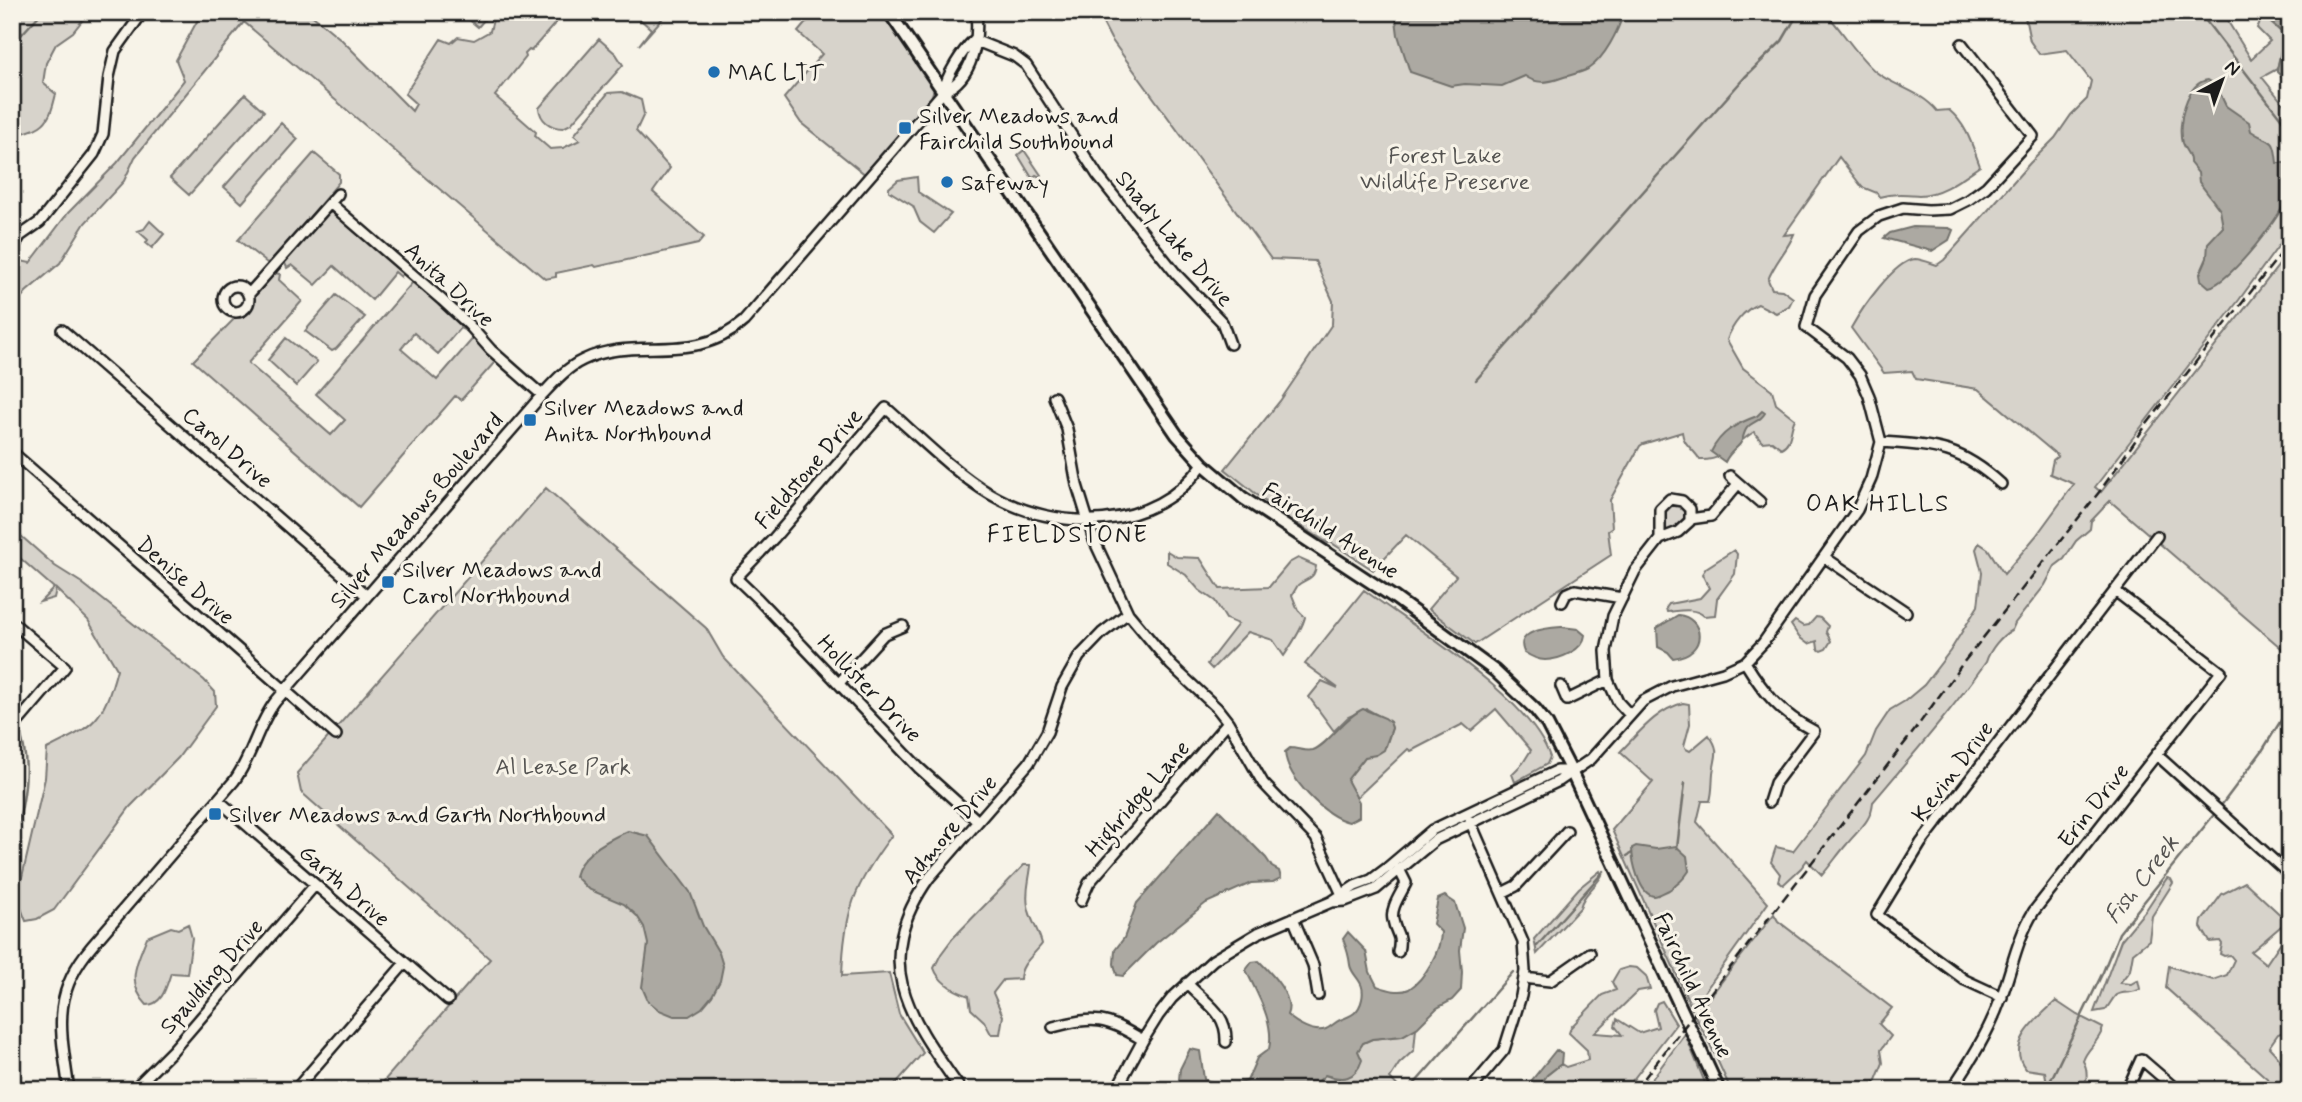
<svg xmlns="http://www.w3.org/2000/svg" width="2302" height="1102" font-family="Mynerve,sans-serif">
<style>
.green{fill:#d7d3cb;stroke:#7a7874;stroke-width:2}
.water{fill:#aca9a2;stroke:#72716c;stroke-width:2}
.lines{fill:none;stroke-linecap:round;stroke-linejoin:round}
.stream{stroke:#72716c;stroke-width:2.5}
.minor-casing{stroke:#1c1c1c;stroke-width:14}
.major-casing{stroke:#1c1c1c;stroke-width:16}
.minor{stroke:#f7f3e8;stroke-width:9}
.major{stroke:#f7f3e8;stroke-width:10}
.rail{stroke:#1c1c1c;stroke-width:2.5;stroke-dasharray:10 5;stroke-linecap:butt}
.poi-dot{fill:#1f6fb2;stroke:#f7f3e8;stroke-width:2.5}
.labels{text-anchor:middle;stroke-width:6;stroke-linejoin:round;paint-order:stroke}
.poi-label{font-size:23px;fill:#1c1c1c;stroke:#f7f3e8;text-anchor:start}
.park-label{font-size:23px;fill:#545351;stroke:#f7f3e8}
.street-label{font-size:23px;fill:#1c1c1c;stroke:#f7f3e8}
.neighbourhood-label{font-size:24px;letter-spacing:2px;fill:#1c1c1c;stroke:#f7f3e8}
.water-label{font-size:24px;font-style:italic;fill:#565452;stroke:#f7f3e8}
</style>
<rect width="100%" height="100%" fill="#f7f3e8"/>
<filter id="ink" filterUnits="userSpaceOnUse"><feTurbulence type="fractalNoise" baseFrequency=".0143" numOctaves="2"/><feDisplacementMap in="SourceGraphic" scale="14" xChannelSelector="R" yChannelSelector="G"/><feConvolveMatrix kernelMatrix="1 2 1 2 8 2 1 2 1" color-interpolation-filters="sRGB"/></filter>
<g filter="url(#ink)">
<path class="green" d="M 12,12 L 89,12 L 73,32 L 56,44 L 46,63 L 43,83 L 56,94 C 53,105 51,119 40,126 C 25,136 24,126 12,146 Z
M 202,12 L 308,12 L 342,40 L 412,111 L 416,104 L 405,94 L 441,39 L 451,43 L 458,37 L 474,40 L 490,31 L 495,12 L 565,12 L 531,51 L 529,50 L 525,54 L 526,57 L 495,96 L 536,132 L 535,136 L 550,149 L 563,148 L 580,140 L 574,135 L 608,93 L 622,92 L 641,100 L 644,114 L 636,131 L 670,168 L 653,192 L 704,237 L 698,244 L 596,267 L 594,265 L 556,273 L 556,277 L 545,279 L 244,22 L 135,157 L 124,181 L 85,223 L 60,263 L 26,292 L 12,308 L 12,259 L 30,263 L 68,213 L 117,163 L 177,89 L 184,80 L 176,60 Z
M 460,12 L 491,12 L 478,27 Z
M 632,12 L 654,12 L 662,19 L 639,45 L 651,29 Z
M 815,12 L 883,12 L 934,89 L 930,101 L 866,175 L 801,123 L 784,98 L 822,54 L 798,32 Z
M 1097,12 L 1825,12 C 1843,31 1856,55 1876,72 C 1895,87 1921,91 1937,111 L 1949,110 C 1967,125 1972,145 1980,166 C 1962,178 1941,195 1919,195 C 1904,194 1894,193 1879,197 L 1877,193 L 1862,187 L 1839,157 L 1784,235 L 1794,234 C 1787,251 1774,263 1768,280 L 1772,289 L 1782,290 L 1793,298 L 1789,306 L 1776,313 L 1758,304 C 1744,310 1732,325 1727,340 L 1743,368 L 1772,390 L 1776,404 L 1795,419 C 1789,430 1793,442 1781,448 L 1772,441 L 1762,442 L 1754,432 C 1735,443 1726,461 1700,460 C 1694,449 1683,445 1682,432 L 1643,444 L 1640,446 L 1610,500 L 1612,528 L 1608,531 L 1611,555 L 1475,644 L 1428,609 L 1456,576 L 1406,535 L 1373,570 L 1330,542 L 1328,543 L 1281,514 L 1225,469 L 1280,401 L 1332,324 L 1333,301 L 1315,261 L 1271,259 L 1111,39 Z
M 2024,12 L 2222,12 L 2251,59 L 2270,41 L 2257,28 L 2263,16 L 2281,32 L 2283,41 L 2277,69 L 2262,77 L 2290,112 L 2290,230 L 2239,300 L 2095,487 L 2101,492 L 2290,251 L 2290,648 L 2287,653 L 2110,501 L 2091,521 L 2090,529 L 2076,541 L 2064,559 L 2055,566 L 2045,585 L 2015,623 L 2012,630 C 2001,636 1990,649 1986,662 C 1951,711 1912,756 1873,802 C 1871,822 1859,829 1847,844 C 1838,854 1831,865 1822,875 L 1807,860 L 1801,868 L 1783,885 L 1778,881 L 1780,874 L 1771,862 L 1776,847 L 1793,851 L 1866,756 L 1876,731 L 1890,710 L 1905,701 L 1924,685 L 1950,651 L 1978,606 L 1982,572 L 1976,549 L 1979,543 L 1988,549 L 2004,574 L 2036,536 L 2074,484 L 2050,474 L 2053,460 L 2058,456 L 1978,389 L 1916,379 L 1912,371 L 1884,373 L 1851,328 C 1861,310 1894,261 1915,259 C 1921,259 1931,263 1937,265 L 1944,260 L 2030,163 L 2055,138 L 2071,115 L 2087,99 L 2091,81 L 2067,50 L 2039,54 L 2030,41 Z
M 599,39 L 616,54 L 623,65 L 571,124 L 563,128 C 550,128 540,120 539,108 Z
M 245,94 L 264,111 L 189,195 L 170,178 Z
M 281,123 L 298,139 L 242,203 L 224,187 Z
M 1024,150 L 1041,175 L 1040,177 L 1036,175 L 1032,178 L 1018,155 Z
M 314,153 L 339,174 L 339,182 L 273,261 L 267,263 L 238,240 Z
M 917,177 L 918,192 L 951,214 L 934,233 L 920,222 L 913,206 L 889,191 L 889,188 L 898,180 Z
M 327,213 L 336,213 L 403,271 L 401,277 L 395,272 L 372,300 L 334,266 L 316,285 L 292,265 L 287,268 L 284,261 Z
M 150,221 L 164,234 L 152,248 L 146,243 L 148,240 L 138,231 L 144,229 Z
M 274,273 L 280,274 L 279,280 L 302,301 L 248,363 L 331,435 L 345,420 L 316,394 L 412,283 L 415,282 L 467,327 L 466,331 L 460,328 L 438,354 L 414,333 L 401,349 L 437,380 L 475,336 L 494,358 L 494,363 L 461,400 L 455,396 L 359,507 L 193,361 L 236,317 L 250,309 L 254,295 Z
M 336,295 L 365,317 L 336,349 L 332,351 L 305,331 Z
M 286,338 L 317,362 L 296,386 L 268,360 Z
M 546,488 L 706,628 L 723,657 L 892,835 C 854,885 844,912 842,976 L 889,973 L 899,1014 L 923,1053 L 890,1090 L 376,1090 L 490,959 L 301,792 L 297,773 Z
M 1670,504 C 1680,503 1684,506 1686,516 L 1681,525 L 1665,533 L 1663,532 L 1664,511 Z
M 12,528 L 55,566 L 82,583 L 204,680 L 215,692 L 216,706 L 178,758 L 130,807 L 54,910 L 37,919 L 26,921 L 21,908 L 19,890 L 45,778 L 47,749 C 95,725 103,722 117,669 L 88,620 L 56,589 L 54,598 L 40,602 L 54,588 L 12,551 Z
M 1734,550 L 1737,554 L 1735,574 L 1717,599 L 1715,615 L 1704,616 C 1694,607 1679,611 1667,612 L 1666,608 L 1669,604 L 1700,598 L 1709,588 L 1702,574 L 1706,568 Z
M 1167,551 L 1177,557 L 1200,558 L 1220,589 L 1269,587 L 1289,563 L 1298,558 L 1316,566 C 1314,580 1307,578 1298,585 C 1296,588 1294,592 1292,595 L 1298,610 L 1305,617 C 1303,627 1290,647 1284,656 L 1273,640 L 1248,632 L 1212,669 L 1207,664 L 1238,624 L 1226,619 L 1215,601 L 1199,590 L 1186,575 L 1167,563 Z
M 1364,590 C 1414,627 1531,698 1550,757 L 1547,764 L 1515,782 L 1512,774 L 1523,763 L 1531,750 L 1496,709 L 1471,731 L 1463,724 L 1411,751 L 1408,749 L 1355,799 L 1347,780 L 1365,757 L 1386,746 L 1392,728 L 1390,722 L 1367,709 L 1348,717 L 1334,731 L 1309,697 L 1322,681 L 1338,688 L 1305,664 Z
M 1816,617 L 1820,618 L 1828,626 L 1826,632 L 1831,641 L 1826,649 L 1821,651 L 1818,649 L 1817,641 L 1808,644 L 1799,637 L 1791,625 L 1795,621 L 1803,626 L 1809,625 Z
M 1683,703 L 1689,704 L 1690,724 L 1684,746 L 1686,749 L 1690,751 L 1709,735 C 1721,751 1715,756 1713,773 C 1712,783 1713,791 1710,801 L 1702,801 L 1697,822 L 1768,903 L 1692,1009 L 1612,830 L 1653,782 L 1620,752 C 1639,733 1656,710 1683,703 Z
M 1024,865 L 1031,865 C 1030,879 1025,891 1028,906 C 1030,920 1039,930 1042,944 C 1033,956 1021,963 1020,979 L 1003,980 L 993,993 L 1003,1016 L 1000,1034 L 991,1034 L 984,1021 L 971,1009 L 969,996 C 955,991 939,983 934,968 L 941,954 L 953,938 Z
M 1600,871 L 1602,875 C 1596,887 1582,895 1580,908 L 1537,954 L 1534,939 L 1579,888 Z
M 2167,878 L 2171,879 L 2173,883 L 2152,916 L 2149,940 L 2133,953 L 2130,970 L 2120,983 L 2131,984 L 2138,980 L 2140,989 C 2132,995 2124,990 2116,995 C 2112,999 2109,1006 2105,1010 L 2094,1012 L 2121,940 L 2146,910 Z
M 2245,882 L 2287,921 L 2251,952 L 2266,964 L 2285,936 L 2289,939 L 2290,1030 L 2278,1034 L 2269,1047 C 2280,1058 2290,1073 2290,1090 L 2280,1090 L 2166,988 L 2169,966 L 2213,980 L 2227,975 L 2234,960 L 2230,955 L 2224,956 L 2220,954 L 2222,944 L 2220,941 L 2210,942 L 2201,927 L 2202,921 L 2222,894 Z
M 1774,914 L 1778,921 L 1892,1008 L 1879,1024 L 1891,1036 L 1881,1050 L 1883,1063 L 1872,1090 L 1731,1090 L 1708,1040 L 1695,1016 Z
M 188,924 L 192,938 L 187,974 L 171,973 C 166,987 163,1004 147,1005 C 125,982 137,962 147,937 L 171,927 L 178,929 Z
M 1629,967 L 1637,968 L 1646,976 L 1650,989 L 1638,991 L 1595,1033 L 1622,1035 L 1615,1026 L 1617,1019 L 1639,1033 L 1658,1027 L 1654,1010 L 1657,1003 L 1662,1001 L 1676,1024 L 1625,1090 L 1537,1090 L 1547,1075 L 1561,1064 L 1566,1067 L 1588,1060 L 1587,1050 L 1569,1033 L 1571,1027 L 1602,995 L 1616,990 L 1612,982 L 1619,970 Z
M 2056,1001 L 2077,1015 L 2103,1028 C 2098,1044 2087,1048 2083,1061 C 2088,1069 2088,1082 2082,1090 L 2048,1090 L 2045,1072 L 2026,1069 C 2004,1044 2039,1017 2056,1001 Z
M 1418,1027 L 1416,1028 L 1414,1050 L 1399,1064 L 1390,1078 L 1401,1090 L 1309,1090 L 1325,1075 L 1338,1080 L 1363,1043 L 1372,1039 L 1402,1036 Z
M 1685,1034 L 1708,1090 L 1644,1090 Z"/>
<path class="water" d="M 1395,12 L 1624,12 C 1618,31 1605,58 1588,69 C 1580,73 1570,75 1561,78 C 1547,83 1536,84 1525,76 L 1502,86 L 1465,84 L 1451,86 L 1410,72 L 1398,35 Z
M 2259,12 L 2290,12 L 2290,85 L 2277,72 C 2277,61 2288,42 2281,32 C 2276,25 2265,19 2259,12 Z
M 2208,80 L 2216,85 L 2226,106 L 2249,122 L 2251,131 C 2271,145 2274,134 2277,163 L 2290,163 C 2290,172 2291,182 2290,191 C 2286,211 2229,284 2209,287 L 2201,280 L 2200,274 L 2207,258 L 2208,243 L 2223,227 L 2220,210 L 2199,182 L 2198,173 L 2190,163 C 2191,154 2185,152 2182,143 C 2177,125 2186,82 2208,80 Z
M 1913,227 L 1949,228 L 1953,230 L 1949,240 L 1932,251 L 1884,238 L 1890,233 Z
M 1762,411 L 1765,413 C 1759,423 1752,421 1747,428 C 1744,431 1743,440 1740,444 C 1735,450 1729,453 1725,462 L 1711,452 C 1721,431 1738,423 1757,416 Z
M 1678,615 C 1704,617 1709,654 1673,658 L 1668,652 L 1658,647 L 1657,628 Z
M 1562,627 L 1578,629 L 1585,635 C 1584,650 1559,660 1545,660 C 1538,660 1530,656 1524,652 C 1514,630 1548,628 1562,627 Z
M 1363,709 L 1385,718 L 1390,722 L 1392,728 L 1384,750 L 1376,755 L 1365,757 L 1347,780 L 1359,802 L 1359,817 L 1349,822 C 1324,816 1287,778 1285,752 L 1290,748 C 1297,748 1306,752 1313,750 C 1328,745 1344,717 1363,709 Z
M 1219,810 L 1266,858 L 1272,867 L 1279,871 L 1281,878 L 1273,882 L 1251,883 L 1206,903 L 1156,943 L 1123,976 L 1117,975 L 1114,964 L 1115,950 L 1124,938 L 1137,903 Z
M 628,831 L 648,836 L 690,892 L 703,926 L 719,953 L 723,966 L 720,981 L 712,996 L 702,1008 L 689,1016 L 674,1016 L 659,1010 L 648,1001 L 642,987 L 648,944 L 644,927 L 637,916 L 624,904 L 588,889 L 575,876 C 580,854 609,839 628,831 Z
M 1636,846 L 1656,849 L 1676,846 L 1687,856 L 1689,871 C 1684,879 1677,885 1669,890 C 1664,892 1659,896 1654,896 C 1639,895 1632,860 1632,848 Z
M 1445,896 L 1455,903 L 1463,928 L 1460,950 L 1462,972 L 1461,990 L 1452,1000 L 1437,1008 L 1418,1027 L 1402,1036 L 1372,1039 L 1363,1043 L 1358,1051 L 1362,1060 C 1355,1081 1342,1080 1325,1075 L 1309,1090 L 1178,1090 L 1180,1069 L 1190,1049 L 1200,1051 L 1204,1079 C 1218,1086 1231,1086 1247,1081 L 1257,1058 L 1269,1049 C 1275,1022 1257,994 1246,970 L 1252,962 L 1259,961 C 1271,973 1295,997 1287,1015 C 1296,1023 1314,1034 1326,1029 C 1331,1027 1335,1022 1340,1020 C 1351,1016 1359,1013 1362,999 C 1366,980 1352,977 1350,965 C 1349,955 1347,949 1343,939 L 1348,932 L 1366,951 L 1370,972 L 1377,986 C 1386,989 1399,994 1409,989 C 1425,979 1441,950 1441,932 L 1433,924 L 1438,899 Z
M 1556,1050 L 1562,1054 L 1561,1064 L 1547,1075 L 1537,1090 L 1524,1090 Z"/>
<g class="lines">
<path class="stream" d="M 2199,12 L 2290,130
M 12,45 L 42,12
M 1476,380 L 1745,77 L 1782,41 L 1799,12
M 2220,807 L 2262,751 L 2290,706
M 12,848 C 22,811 34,765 18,728
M 1677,848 L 1685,783
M 1627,856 L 1632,853
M 1537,946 L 1604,871
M 1409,1090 L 1513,972
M 2046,1090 L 2103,972 L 2119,933 L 2216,812"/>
<defs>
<path id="minor" d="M 974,40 L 1014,56 L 1026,65 L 1098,176 L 1177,275 L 1222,322 L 1230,344
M 944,91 C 946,76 962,51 974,40
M 330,203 L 442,300 L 469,325 L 491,350 L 542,395
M 15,245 L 20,236 L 40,222 L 94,154 L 103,134 L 109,77 L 115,51 L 143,12
M223 299a13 13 0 1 1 26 0a13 13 0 1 1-26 0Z
M 248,295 L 338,194
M 62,330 L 367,596
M 1054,397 L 1067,429 L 1077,485 L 1094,540 L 1128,613 L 1171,665 L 1217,708 L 1228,722 L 1263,783 L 1316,838 L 1345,901
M 1881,442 C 1935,446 1959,446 2001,484
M 12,452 L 336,735
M 1730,476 L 1760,502
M 1690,519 L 1711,516 L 1738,484
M 1824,557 L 1906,612
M 1562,602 L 1566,594 L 1575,590 L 1622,598
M 12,622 L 65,667 L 12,729
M 1745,662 C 1764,693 1781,714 1814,731 L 1775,783 L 1769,802
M 839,683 L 884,634 L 903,626
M 1561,686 L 1567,700 L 1608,680
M 1629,714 L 1618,702 L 1608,680 L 1606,651 L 1613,616 L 1635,571 L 1660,539 L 1660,509 L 1670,499 L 1682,501 L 1690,509 L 1690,521 L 1678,532 L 1660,539
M 2157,755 L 2290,875
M 218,800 L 448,1000
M 978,821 L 919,768 L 758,599 L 736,578 L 774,538 L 886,408 C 919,437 952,471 990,494 C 1057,533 1155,533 1203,464
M 1470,821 L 1523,942 L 1525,971 L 1521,996 L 1504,1050 L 1471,1089
M 1502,893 L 1516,886 L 1567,831
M 1081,901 L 1089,883 L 1228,722
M 1331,902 L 1345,901 L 1376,889 L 1435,840 L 1559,781 L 1591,759 L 1643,701 L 1672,686 L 1723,672 L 1745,662 L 1763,643 L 1857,510 L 1871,479 L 1881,442 L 1869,396 L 1860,375 L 1847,358 L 1806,327 L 1815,295 L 1859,231 L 1879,216 L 1903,208 L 1928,210 L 1950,209 L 1968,200 L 1986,187 L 2033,136 L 1962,44
M 1293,918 L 1313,965 L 1318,995
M 1398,952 C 1402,933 1396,936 1393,920 C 1390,908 1401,894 1406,883 L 1399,869
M 1524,978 L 1550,981 L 1590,953
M 1187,983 C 1206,1004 1227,1012 1226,1042
M 2002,997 L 1965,980 L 1877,915 L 1921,843 L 2157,536
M 1053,1027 C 1096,1016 1104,1017 1143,1040
M 69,1090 C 61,1031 50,995 92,946 L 234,781 C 252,757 257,726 275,702 L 542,395 C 554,382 566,368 583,360 C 636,334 693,367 744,321 L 944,91 C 973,78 979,41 976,12
M 133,1090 L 173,1050 L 315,885
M 295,1090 L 405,963
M 961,1090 C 909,1016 869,963 929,878 L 1029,763 L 1047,732 L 1062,687 L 1079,657 L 1102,633 L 1128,613
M 1116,1090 L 1143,1040 L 1158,1016 L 1172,998 L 1213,960 L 1258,933 L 1331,902 L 1355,886 L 1371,880 L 1387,868 L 1432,830 L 1556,771 L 1571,771
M 1951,1090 C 1971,1061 1989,1032 2001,998 C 2012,969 2017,938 2034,911 L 2221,672 L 2115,591
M 2127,1090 L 2141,1059 L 2177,1090"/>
<path id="major" d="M 889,12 L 1177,435 L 1203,464 L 1243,498 L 1395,598 L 1495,671 L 1535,709 L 1547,724 L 1571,771 L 1719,1090"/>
</defs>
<use href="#minor" class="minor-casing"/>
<use href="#major" class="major-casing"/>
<use href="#minor" class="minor"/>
<use href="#major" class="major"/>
<path class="rail" d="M 1635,1090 L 1914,731 L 1963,663 L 2100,491 L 2147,424 L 2290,242"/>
</g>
</g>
<g class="poi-dot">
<circle cx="714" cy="72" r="7"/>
<rect x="898" y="121" width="14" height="14" rx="3.5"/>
<circle cx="947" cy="182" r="7"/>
<rect x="523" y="413" width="14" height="14" rx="3.5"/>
<rect x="381" y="575" width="14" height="14" rx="3.5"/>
<rect x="208" y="807" width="14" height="14" rx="3.5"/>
</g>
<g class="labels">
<g class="poi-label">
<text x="728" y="80">MAC LTT</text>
<text x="919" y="123">Silver Meadows and<tspan x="919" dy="26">Fairchild Southbound</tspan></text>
<text x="961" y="190">Safeway</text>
<text x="544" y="415">Silver Meadows and<tspan x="544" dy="26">Anita Northbound</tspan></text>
<text x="402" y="577">Silver Meadows and<tspan x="402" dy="26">Carol Northbound</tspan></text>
<text x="229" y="822">Silver Meadows and Garth Northbound</text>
</g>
<g class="park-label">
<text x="1445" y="163">Forest Lake<tspan x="1445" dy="26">Wildlife Preserve</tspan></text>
<text x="563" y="774">Al Lease Park</text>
</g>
<g class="street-label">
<text transform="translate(1175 238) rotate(50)" y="8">Shady Lake Drive</text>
<text transform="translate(450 284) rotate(43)" y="8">Anita Drive</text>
<text transform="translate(228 447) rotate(41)" y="8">Carol Drive</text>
<text transform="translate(808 468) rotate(-49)" y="8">Fieldstone Drive</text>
<text transform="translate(416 510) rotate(-49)" y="8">Silver Meadows Boulevard</text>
<text transform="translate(1331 530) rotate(33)" y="8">Fairchild Avenue</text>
<text transform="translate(186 580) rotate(41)" y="8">Denise Drive</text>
<text transform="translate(870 688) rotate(46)" y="8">Hollister Drive</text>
<text transform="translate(1952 771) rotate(-53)" y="8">Kevin Drive</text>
<text transform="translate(1137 798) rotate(-49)" y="8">Highridge Lane</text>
<text transform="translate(2093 805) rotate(-52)" y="8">Erin Drive</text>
<text transform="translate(949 829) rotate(-50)" y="8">Admore Drive</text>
<text transform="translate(345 885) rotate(41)" y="8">Garth Drive</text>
<text transform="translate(211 976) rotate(-49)" y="8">Spaulding Drive</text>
<text transform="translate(1694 985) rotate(65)" y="8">Fairchild Avenue</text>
</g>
<g class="neighbourhood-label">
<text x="1878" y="511">OAK HILLS</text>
<text x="1068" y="542">FIELDSTONE</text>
</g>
<g class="water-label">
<text transform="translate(2141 879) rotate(-52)" y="8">Fish Creek</text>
</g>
</g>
<rect width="2302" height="1102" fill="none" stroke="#f7f3e8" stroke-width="42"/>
<rect x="21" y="21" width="2260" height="1060" fill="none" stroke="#1c1c1c" stroke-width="2.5" filter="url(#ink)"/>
<g transform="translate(2222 80) rotate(41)" stroke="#f7f3e8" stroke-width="5" paint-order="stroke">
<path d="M0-5L12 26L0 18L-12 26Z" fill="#1c1c1c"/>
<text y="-10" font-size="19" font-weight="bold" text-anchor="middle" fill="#1c1c1c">N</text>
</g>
</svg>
